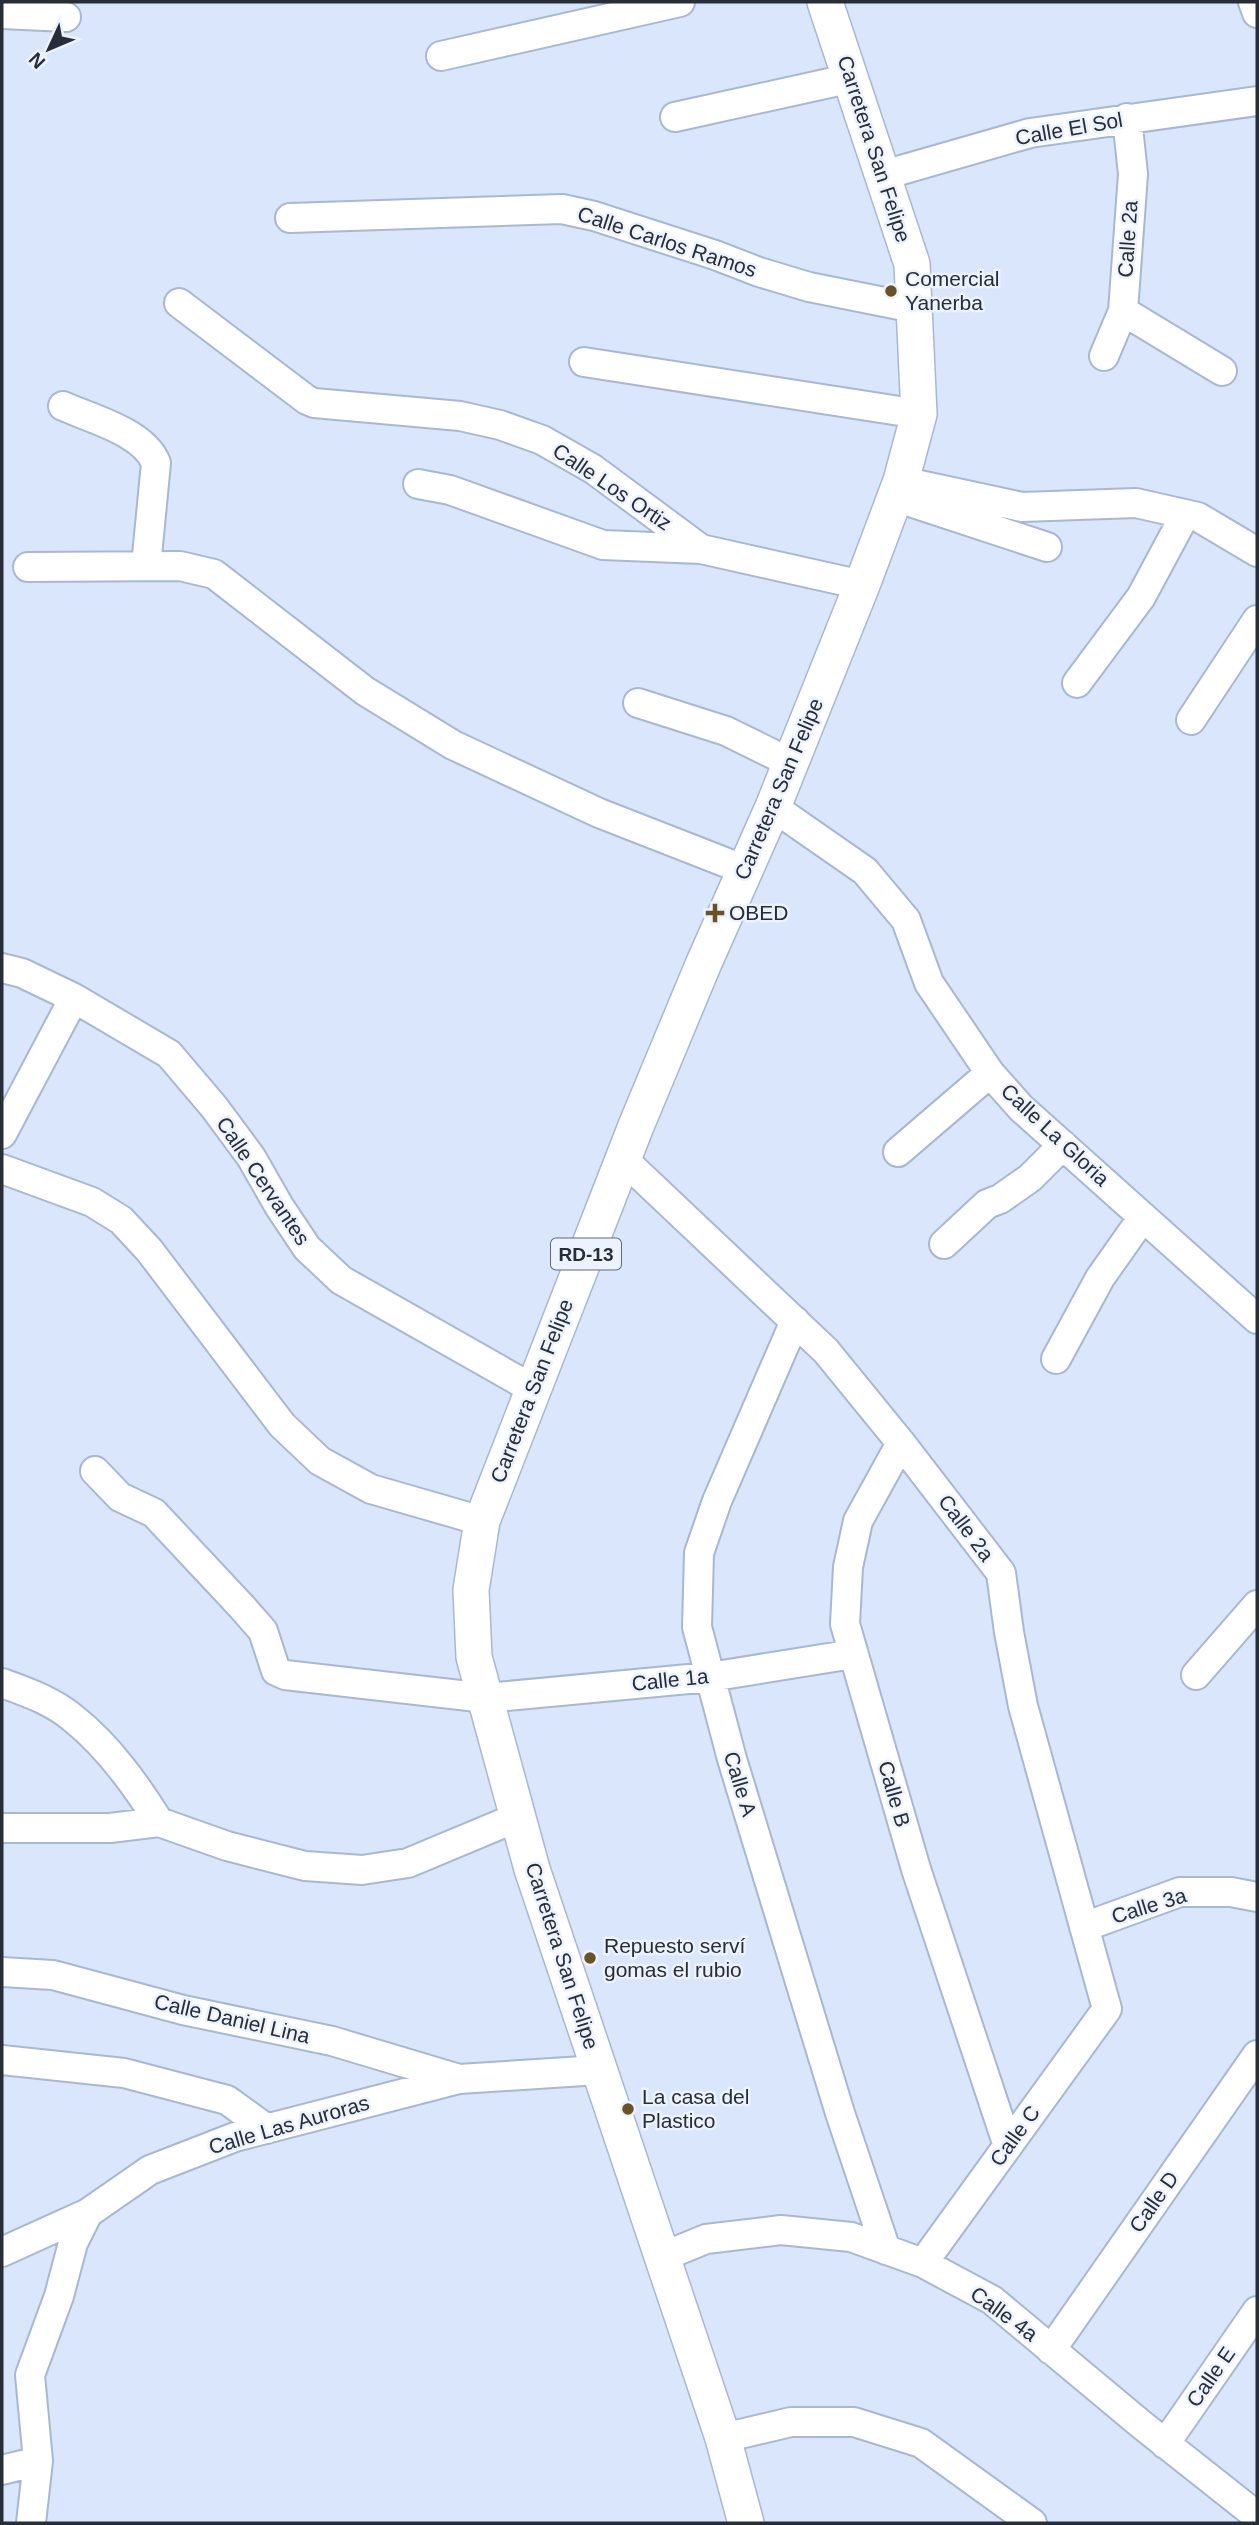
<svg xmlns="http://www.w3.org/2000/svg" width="1259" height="2525" font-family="Arial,sans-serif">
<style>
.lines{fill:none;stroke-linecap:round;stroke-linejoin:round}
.minor-casing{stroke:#a8b8d3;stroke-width:32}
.major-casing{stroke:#a8b8d3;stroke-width:38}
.minor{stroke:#fff;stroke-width:28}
.major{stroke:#fff;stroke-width:35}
.poi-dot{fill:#6b5123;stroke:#ecf3fe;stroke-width:2.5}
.labels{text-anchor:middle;stroke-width:5;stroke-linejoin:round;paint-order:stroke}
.shield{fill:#ecf3fe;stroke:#626973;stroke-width:2}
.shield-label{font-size:19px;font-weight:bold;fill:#272e38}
.street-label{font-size:21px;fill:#272e38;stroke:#ecf3fe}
.poi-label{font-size:21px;fill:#272e38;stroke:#ecf3fe;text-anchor:start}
</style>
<rect width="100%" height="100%" fill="#d9e6fc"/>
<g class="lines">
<defs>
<path id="minor" d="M 1253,2 L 1257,13
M 2,14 L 66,17
M 441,56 L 680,2
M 675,117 L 852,78
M 884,175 L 1030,133 L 1257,101
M 290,218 L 562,209 L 594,216 L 715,255 L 759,272 L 809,287 L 914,308
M 179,303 L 307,400 L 314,403 L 460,416 L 500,425 L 542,440 L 593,469 L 701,549 L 862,585
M 1123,311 L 1222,371
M 1104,356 L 1123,311 L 1133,174 L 1127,118
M 584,362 L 919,414
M 63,406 C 92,419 144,432 156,463 L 146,566
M 901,481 L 1022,507 L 1136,503 L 1198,517 L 1257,552
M 418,484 L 450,490 L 603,545 L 701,549
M 895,497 L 1047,547
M 28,567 L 180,566 L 214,574 L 365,691 L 453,745 L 599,813 L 745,870
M 1077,683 L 1141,597 L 1185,515
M 638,703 L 726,731 L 791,763
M 1191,720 L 1257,620
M 773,807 L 865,871 L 906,920 L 929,983 L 990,1073 L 1021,1108 L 1257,1319
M 2,968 L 22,973 L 74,998 L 169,1054 L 214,1107 L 251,1157 L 279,1206 L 307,1248 L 341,1280 L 533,1389
M 2,1134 L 74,998
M 898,1152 L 990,1073
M 623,1159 L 826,1351 L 901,1443 L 1001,1573 L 1009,1632 L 1023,1706 L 1107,2009 L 923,2263
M 2,1169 L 92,1202 L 121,1220 L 149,1250 L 282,1425 L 320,1461 L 371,1489 L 482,1521
M 944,1244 L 987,1204 L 1000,1199 L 1030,1178 L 1063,1145
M 795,1321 L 717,1501 L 699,1553 L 697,1627 L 732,1759 L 840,2113 L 886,2250
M 1056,1359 L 1100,1278 L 1143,1217
M 901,1443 L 858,1521 L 848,1567 L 845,1624 L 916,1869 L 1008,2146
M 95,1471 L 120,1497 L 154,1513 L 242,1607 L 263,1631 L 276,1671 L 285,1675 L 486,1698 L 710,1677 L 853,1654
M 1196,1675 L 1257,1605
M 2,1683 C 27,1692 53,1701 74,1719 C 109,1747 136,1785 159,1822
M 2,1828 L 110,1828 L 159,1822 L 227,1846 L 305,1866 L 362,1870 L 408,1863 L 518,1817
M 1084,1927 L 1180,1892 L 1231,1892 L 1257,1897
M 2,1972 L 53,1975 L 183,2010 L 332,2041 L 459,2079
M 2,2060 L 124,2073 L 227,2100 L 267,2129
M 2,2252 L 88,2213 L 150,2170 L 235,2137 L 459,2079 L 599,2070
M 662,2257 L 706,2239 L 781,2230 L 851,2237 L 923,2263 L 992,2300 L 1142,2425 L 1257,2516
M 1051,2350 L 1257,2055
M 723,2438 L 791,2422 L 854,2422 L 921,2443 L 1032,2523
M 1165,2444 L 1257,2311
M 2,2470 L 38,2461
M 31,2523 L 38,2461 L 30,2375 L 59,2296 L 73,2243 L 88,2213"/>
<path id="major" d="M 746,2523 L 723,2438 L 532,1869 L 474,1657 L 471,1590 L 482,1521 L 636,1126 L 703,965 L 773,807 L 862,585 L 901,481 L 919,414 L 912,264 L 825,2"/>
</defs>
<use href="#minor" class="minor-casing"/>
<use href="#major" class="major-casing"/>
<use href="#minor" class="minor"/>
<use href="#major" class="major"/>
</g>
<g class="poi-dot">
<circle cx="891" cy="291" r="7"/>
<path d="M711.5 902.5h7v7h7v7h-7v7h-7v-7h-7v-7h7z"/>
<circle cx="590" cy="1958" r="7"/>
<circle cx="628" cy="2109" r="7"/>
</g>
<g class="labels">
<rect class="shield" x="551" y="1238.5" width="70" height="31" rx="5"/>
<g class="shield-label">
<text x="586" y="1261">RD-13</text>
</g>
<g class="street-label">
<text transform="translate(1069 129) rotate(-10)" y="7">Calle El Sol</text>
<text transform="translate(874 149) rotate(72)" y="7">Carretera San Felipe</text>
<text transform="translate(1128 239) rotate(-86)" y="7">Calle 2a</text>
<text transform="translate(667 242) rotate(18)" y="7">Calle Carlos Ramos</text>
<text transform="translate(612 487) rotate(34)" y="7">Calle Los Ortiz</text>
<text transform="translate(779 789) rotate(-67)" y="7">Carretera San Felipe</text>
<text transform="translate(1055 1135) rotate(43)" y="7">Calle La Gloria</text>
<text transform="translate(263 1181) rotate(56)" y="7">Calle Cervantes</text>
<text transform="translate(532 1391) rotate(-69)" y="7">Carretera San Felipe</text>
<text transform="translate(966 1528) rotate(53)" y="7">Calle 2a</text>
<text transform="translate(670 1680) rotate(-6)" y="7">Calle 1a</text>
<text transform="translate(740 1784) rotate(73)" y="7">Calle A</text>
<text transform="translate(894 1794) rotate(74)" y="7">Calle B</text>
<text transform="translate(1149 1906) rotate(-17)" y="7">Calle 3a</text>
<text transform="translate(562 1956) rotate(72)" y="7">Carretera San Felipe</text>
<text transform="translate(232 2019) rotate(13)" y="7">Calle Daniel Lina</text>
<text transform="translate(289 2125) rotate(-16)" y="7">Calle Las Auroras</text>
<text transform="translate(1015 2136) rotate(-54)" y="7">Calle C</text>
<text transform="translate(1154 2202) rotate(-55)" y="7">Calle D</text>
<text transform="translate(1004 2314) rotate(36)" y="7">Calle 4a</text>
<text transform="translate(1211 2377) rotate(-55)" y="7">Calle E</text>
</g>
<g class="poi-label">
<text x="905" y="286">Comercial<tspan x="905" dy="24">Yanerba</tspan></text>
<text x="729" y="920">OBED</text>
<text x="604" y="1953">Repuesto serví<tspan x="604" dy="24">gomas el rubio</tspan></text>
<text x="642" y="2104">La casa del<tspan x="642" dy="24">Plastico</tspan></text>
</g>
</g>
<rect width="1259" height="2525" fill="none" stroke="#272e38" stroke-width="7"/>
<g transform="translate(49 49) rotate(226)" stroke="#ecf3fe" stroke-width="5" paint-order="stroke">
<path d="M0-5L12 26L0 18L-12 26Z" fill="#272e38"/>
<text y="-10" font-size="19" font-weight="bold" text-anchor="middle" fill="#272e38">N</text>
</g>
</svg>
